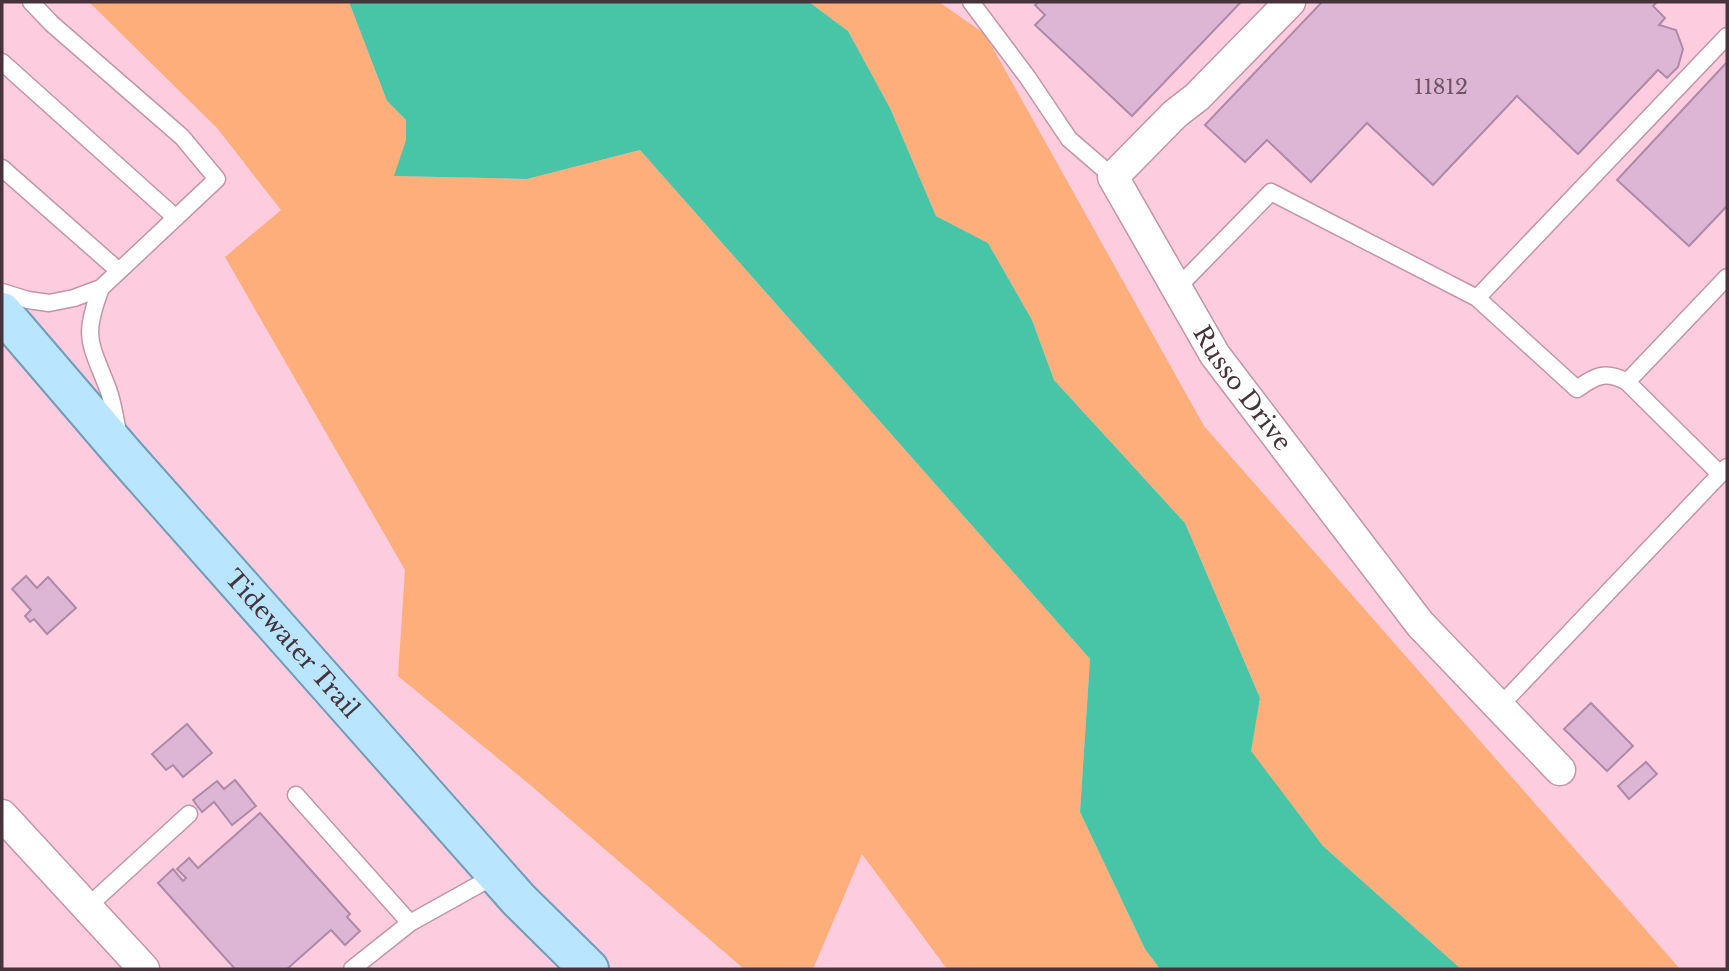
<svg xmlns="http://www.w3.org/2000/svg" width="1729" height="971" font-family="'Libre Baskerville',serif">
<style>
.green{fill:#fdae7b}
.water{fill:#48c5a6}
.building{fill:#ddb6d5;stroke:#ae8aa7;stroke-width:2}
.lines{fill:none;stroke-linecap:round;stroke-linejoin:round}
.service-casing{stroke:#c295a7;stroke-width:19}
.minor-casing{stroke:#c295a7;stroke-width:33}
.primary-casing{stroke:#729cb9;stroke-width:42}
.service{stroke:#fff;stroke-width:16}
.minor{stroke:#fff;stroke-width:30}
.primary{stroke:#b9e5fe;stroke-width:38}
.labels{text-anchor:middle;stroke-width:5;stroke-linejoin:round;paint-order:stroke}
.number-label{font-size:21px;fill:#6c5462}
.street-label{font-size:24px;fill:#46333b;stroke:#fdfdfd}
</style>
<rect width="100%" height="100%" fill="#fdcddf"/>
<path class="green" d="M 89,2 L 349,2 L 387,101 L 406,120 L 406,140 L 395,176 L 527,179 L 640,150 L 1090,659 L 1080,812 L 1145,949 L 1160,969 L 947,969 L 862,854 L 813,969 L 744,969 L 529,784 L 398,676 L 405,570 L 225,257 L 281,210 L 217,128 Z
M 809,2 L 939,2 L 985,34 L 1204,426 L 1680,969 L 1461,969 L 1323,846 L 1250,751 L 1260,698 L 1185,523 L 1054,380 L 1032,320 L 988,243 L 936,216 L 890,108 L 848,31 Z"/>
<path class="water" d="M 349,2 L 809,2 L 848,31 L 890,108 L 936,216 L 988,243 L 1032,320 L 1054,380 L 1185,523 L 1260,698 L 1251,751 L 1323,846 L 1461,969 L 1160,969 L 1145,949 L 1080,812 L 1090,659 L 640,150 L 527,179 L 394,176 L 406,140 L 406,120 L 387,101 Z"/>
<path class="building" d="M 1038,2 L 1241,2 L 1132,116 L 1035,25 L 1045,15 L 1035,5 Z
M 1322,2 L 1657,2 L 1653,6 L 1665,18 L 1659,25 L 1676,30 L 1683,49 L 1678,67 L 1667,78 L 1658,70 L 1578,154 L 1517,96 L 1433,185 L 1367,123 L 1311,182 L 1267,140 L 1245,162 L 1205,125 Z
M 1727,62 L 1727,206 L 1689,246 L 1617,180 Z
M 26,576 L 37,588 L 48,577 L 76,608 L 47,634 L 34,619 L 30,622 L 25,616 L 31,610 L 12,589 Z
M 1591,703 L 1633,746 L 1607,771 L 1564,729 Z
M 187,724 L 212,753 L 183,777 L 173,765 L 166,770 L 152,754 Z
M 1646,762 L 1657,774 L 1629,799 L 1618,786 Z
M 235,780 L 256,806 L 232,825 L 214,802 L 202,812 L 193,800 L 217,781 L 224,789 Z
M 260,813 L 350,914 L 347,917 L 360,931 L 345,945 L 331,930 L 287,969 L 235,969 L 158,883 L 173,869 L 183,881 L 186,878 L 177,869 L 189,858 L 198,868 Z"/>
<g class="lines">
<defs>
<path id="service" d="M 971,2 L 1028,78 L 1069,139 L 1113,177
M 2,62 L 176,218
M 2,168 L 119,271
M 101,288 C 82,338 90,342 108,389 C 113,402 115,418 118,432
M 1177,288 L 1271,192 L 1477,298 L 1727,36
M 2,292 L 28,300 L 49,303 L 74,298 L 101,288 L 217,179 L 182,137 L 52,24 L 31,2
M 1477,298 L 1577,389 C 1595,376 1605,370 1627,382 L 1727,277
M 1627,382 L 1720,474
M 1499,707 L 1727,467
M 296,795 L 410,923
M 86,908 L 189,814
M 352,969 L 410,923 L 496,875"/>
<g id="minor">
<path id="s1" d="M 1290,2 L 1197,97 L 1175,114 L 1113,177 L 1215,355 L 1420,624 L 1560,770"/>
<path d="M 2,815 L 144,969"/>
</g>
<g id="primary">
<path id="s2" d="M 2,312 L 122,452 L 519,900 L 589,969"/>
</g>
</defs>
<use href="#service" class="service-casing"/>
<use href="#minor" class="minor-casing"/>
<use href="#primary" class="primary-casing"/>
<use href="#service" class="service"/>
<use href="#minor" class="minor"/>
<use href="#primary" class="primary"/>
</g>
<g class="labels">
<g class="number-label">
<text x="1441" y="94">11812</text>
</g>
<g class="street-label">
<text dy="8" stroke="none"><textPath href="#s1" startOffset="497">Russo Drive</textPath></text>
<text dy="8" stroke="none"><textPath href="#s2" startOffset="441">Tidewater Trail</textPath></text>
</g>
</g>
<rect width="1729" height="971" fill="none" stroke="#46333b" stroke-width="7"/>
</svg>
